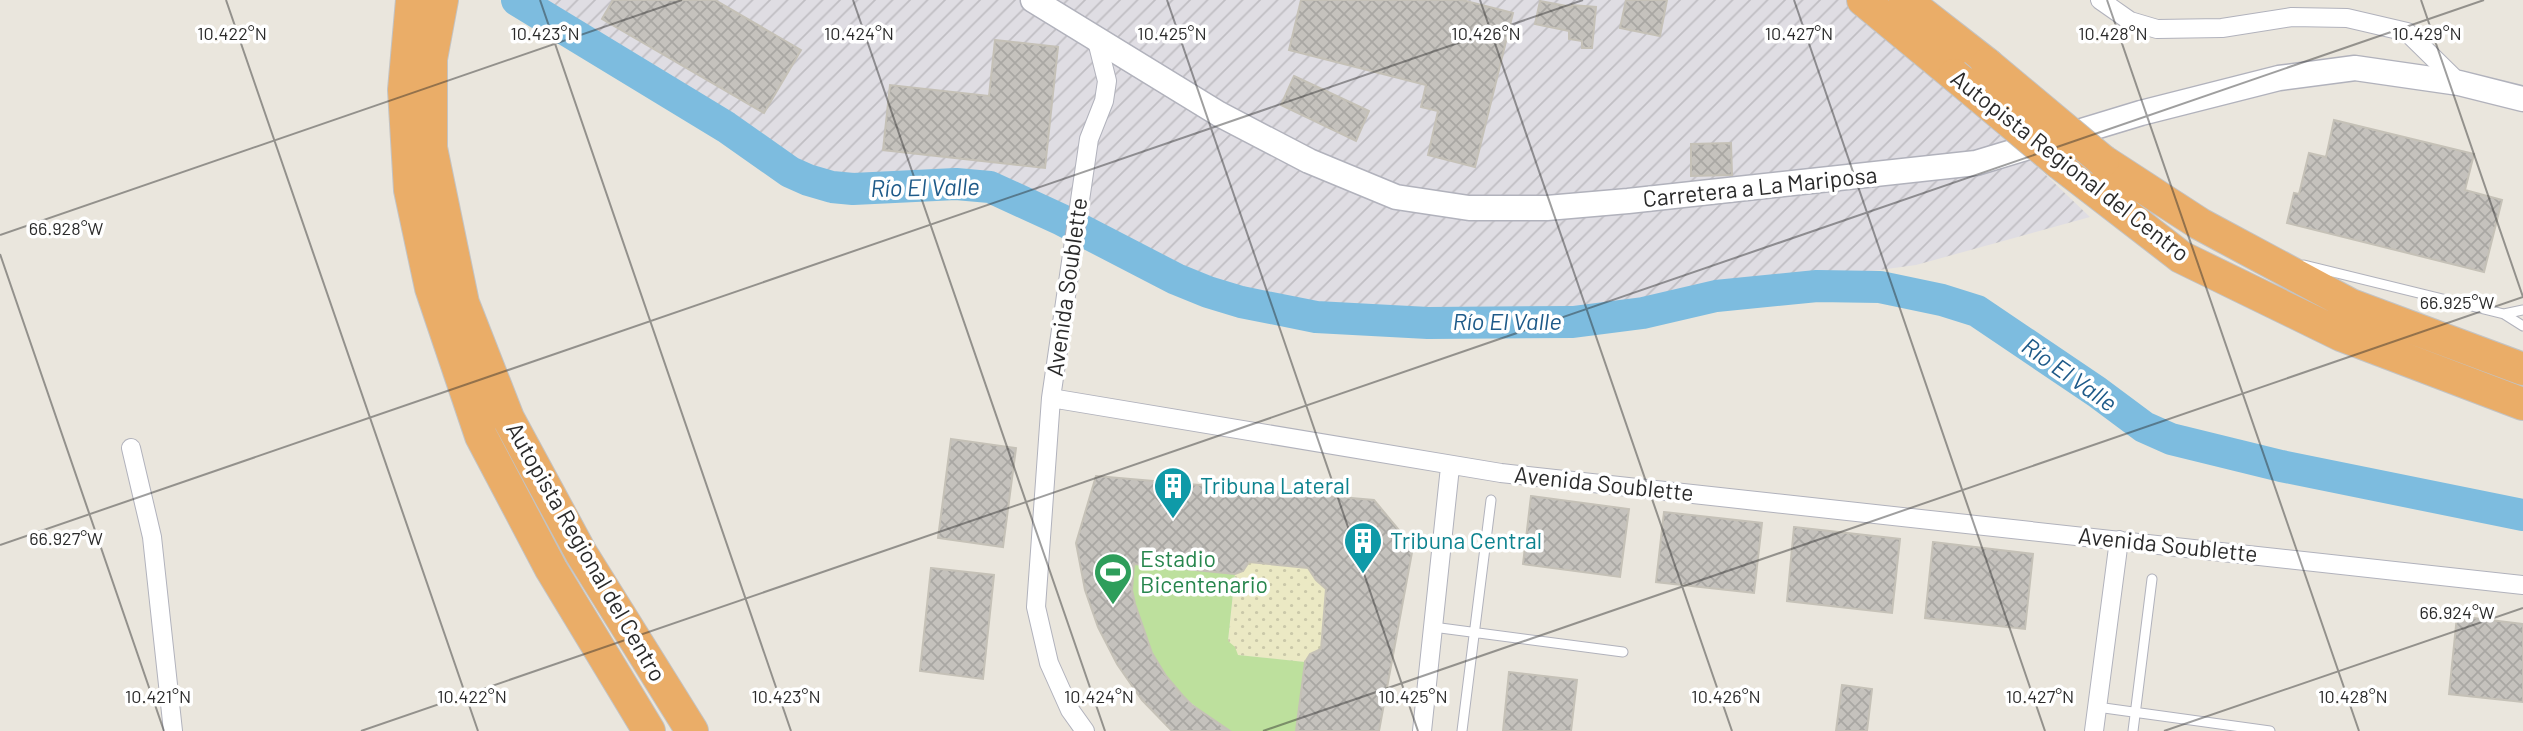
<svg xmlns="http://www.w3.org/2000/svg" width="2523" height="731" font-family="Barlow,sans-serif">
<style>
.industrial{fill:url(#industrial-furrows)}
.sand{fill:url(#sand-dots)}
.pitch{fill:#bde09d}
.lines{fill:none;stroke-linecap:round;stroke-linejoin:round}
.river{stroke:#7dbcdf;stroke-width:32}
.building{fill:url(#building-cross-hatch);stroke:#c5c1b7;stroke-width:2}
.lane-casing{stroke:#b1b2bc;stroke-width:11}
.street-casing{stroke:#b1b2bc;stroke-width:20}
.secondary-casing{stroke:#b1b2bc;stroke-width:27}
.highway-casing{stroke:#c3c3c3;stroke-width:34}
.lane{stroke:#fff;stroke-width:9}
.street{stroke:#fff;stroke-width:18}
.secondary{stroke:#fff;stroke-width:24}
.highway{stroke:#eaad68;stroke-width:32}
.highway-bridge-casing{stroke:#c3c3c3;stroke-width:34;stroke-linecap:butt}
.highway-bridge{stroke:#eaad68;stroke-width:32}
.ticks{fill:none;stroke:#2a2a2a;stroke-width:2;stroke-opacity:0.45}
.labels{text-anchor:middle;stroke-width:7;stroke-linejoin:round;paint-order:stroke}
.street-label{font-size:23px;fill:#2a2a2a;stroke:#fff}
.culture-label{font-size:23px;fill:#0d838f;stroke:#fff;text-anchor:start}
.leisure-label{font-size:23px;fill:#27864d;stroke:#fff;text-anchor:start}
.water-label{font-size:24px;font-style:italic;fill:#1e5a89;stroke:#fff}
.ticks-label{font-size:18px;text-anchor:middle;fill:#2a2a2a;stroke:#fff;stroke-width:7;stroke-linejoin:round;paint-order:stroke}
</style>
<defs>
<pattern id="industrial-furrows" width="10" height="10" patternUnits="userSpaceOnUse" patternTransform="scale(1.75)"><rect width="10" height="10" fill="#dfdde3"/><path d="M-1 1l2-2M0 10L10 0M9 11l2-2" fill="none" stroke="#c0bec3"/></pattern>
<pattern id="sand-dots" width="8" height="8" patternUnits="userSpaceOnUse" patternTransform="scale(1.75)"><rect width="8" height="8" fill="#ebe9c4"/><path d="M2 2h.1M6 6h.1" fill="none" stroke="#cac8a9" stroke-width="1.8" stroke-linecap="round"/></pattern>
<pattern id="building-cross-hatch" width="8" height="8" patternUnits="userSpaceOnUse" patternTransform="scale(1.75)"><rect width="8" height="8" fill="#c5c2bd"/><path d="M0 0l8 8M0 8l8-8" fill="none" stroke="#a9a7a3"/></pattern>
</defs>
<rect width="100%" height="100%" fill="#eae6dd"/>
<path class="industrial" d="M 515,0 L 1847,0 L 1981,113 L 2090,217 L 1916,265 L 1768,285 L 1616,319 L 1534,326 L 1385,327 L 1294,313 L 1233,294 L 1045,212 L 984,190 L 866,199 L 845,195 L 814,181 L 765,145 L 722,118 Z"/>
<path class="sand" d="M 1248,562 L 1312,568 L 1316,580 L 1326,587 L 1321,651 L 1310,654 L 1305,662 L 1237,655 L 1228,642 L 1235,574 L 1243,571 Z"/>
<path class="pitch" d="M 1134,564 L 1235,574 L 1228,641 L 1235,647 L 1238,655 L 1305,662 L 1296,731 L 1231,731 L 1203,713 L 1183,696 L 1166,676 L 1152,653 L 1135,604 L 1132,590 Z"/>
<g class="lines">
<path class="river" d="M 517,0 L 726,127 L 790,172 L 808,180 L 832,187 L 853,189 L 956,184 L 990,187 L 1062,220 L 1176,279 L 1208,292 L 1241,302 L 1316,317 L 1428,323 L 1573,322 L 1643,313 L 1716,296 L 1817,286 L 1880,287 L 1942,300 L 1977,311 L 2097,392 L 2144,427 L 2171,439 L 2281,466 L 2523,515"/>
</g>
<path class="building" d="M 613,0 L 715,0 L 801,50 L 764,113 L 602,19 Z
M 1301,0 L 1462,0 L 1513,13 L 1475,167 L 1428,155 L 1438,111 L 1421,107 L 1426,85 L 1289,50 Z
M 1626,0 L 1667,0 L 1660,36 L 1620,28 Z
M 1540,1 L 1572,7 L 1572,5 L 1596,7 L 1592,48 L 1582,48 L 1582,41 L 1569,39 L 1569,31 L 1535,24 Z
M 995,40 L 1058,47 L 1045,168 L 883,150 L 890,85 L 989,96 Z
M 1294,76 L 1369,111 L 1356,141 L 1281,105 Z
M 2334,120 L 2474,154 L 2465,190 L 2502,200 L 2484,272 L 2287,223 L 2294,193 L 2299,194 L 2309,153 L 2326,157 Z
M 1731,143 L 1732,175 L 1691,176 L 1691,144 Z
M 951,439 L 1016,448 L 1003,547 L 938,538 Z
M 1096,476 L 1374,500 L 1413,547 L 1379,731 L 1296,731 L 1305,662 L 1310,654 L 1321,649 L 1326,589 L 1316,580 L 1308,568 L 1249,562 L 1243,571 L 1235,574 L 1134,564 L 1132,590 L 1135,604 L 1152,653 L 1166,676 L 1183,696 L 1192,705 L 1230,731 L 1172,731 L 1142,700 L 1117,664 L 1098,627 L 1085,590 L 1076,543 Z
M 1531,496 L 1629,509 L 1620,577 L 1523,564 Z
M 1664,512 L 1762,523 L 1754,593 L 1656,582 Z
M 1794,527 L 1900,539 L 1892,613 L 1787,601 Z
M 1933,542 L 2033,554 L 2025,629 L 1925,618 Z
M 931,568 L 994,575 L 983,679 L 920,671 Z
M 2457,616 L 2523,624 L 2523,702 L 2449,694 Z
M 1509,672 L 1577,680 L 1571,731 L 1503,731 Z
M 1842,685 L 1872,689 L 1867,731 L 1836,731 Z"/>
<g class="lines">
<defs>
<path id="lane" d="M 2304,265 L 2504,314 L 2523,326
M 2504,314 L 2523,310
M 1433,627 L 1623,652
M 2097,707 L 2270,731
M 1462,731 L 1491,500
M 2133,731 L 2152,579"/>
<path id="street" d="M 2100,0 L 2130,21 L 2157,29 L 2222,28 L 2292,17 L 2347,18 L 2407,32 L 2459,83
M 1051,398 L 1501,473 L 2523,585
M 131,448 L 152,537 L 173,731
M 1085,731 L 1070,710 L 1049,663 L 1036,607 L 1051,398 L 1089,139 L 1104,101 L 1107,81 L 1097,41
M 1422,731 L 1450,467
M 2094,731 L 2119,540"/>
<path id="secondary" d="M 1033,0 L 1219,114 L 1309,161 L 1396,197 L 1469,208 L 1547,208 L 1628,201 L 1976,163 L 2141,113 L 2279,78 L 2355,68 L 2459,83 L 2523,99"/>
<path id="highway" d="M 412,0 L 404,90 L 410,190 L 431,288 L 481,436 L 551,569 L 649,731
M 442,0 L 431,59 L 431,148 L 463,303 L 508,418 L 581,553 L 692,731
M 1863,0 L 1954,75
M 1905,0 L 1987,64
M 2103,161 L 2200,224 L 2351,305 L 2523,369
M 2058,162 L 2181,257 L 2341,335 L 2523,404"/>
</defs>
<use href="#lane" class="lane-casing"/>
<use href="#street" class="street-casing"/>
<use href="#secondary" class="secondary-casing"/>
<use href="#highway" class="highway-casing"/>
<use href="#lane" class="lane"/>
<use href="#street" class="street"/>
<use href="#secondary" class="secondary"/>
<use href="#highway" class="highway"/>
<defs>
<path id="highway-bridge" d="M 1987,64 L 2103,161
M 1954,75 L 2058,162"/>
</defs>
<use href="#highway-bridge" class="highway-bridge-casing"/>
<use href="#highway-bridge" class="highway-bridge"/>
</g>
<path class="ticks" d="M 226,0 L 478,731M 540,0 L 791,731M 853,0 L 1105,731M 1167,0 L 1418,731M 1480,0 L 1732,731M 1794,0 L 2045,731M 2107,0 L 2359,731M 2421,0 L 2523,297M 0,235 L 682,0M 0,254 L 164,731M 0,545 L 1583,0M 361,731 L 2484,0M 1263,731 L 2523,297M 2164,731 L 2523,608"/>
<defs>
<symbol id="building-pin" viewBox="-11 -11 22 30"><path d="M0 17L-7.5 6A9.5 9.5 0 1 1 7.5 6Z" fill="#0f9aa8" stroke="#fff"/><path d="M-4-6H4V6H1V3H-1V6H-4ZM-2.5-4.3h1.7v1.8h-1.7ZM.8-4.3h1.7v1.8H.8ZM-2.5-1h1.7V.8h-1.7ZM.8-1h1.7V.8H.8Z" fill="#fff"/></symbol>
<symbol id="stadium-pin" viewBox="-11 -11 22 30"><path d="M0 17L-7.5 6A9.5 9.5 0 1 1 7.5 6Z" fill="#2e9e5b" stroke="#fff"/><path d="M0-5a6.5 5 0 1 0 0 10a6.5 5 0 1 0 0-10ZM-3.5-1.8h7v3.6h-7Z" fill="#fff"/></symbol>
</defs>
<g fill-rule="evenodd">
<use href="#building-pin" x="1151" y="464" width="44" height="60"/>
<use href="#building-pin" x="1341" y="519" width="44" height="60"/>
<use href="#stadium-pin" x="1091" y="550" width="44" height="60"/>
</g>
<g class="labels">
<g class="street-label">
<text transform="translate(2070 166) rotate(38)" y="8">Autopista Regional del Centro</text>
<text transform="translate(1760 187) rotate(-6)" y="8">Carretera a La Mariposa</text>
<text transform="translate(1067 287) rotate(-82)" y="8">Avenida Soublette</text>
<text transform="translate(1604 484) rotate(6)" y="8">Avenida Soublette</text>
<text transform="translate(2168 545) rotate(6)" y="8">Avenida Soublette</text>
<text transform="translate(586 552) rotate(60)" y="8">Autopista Regional del Centro</text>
</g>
<g class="culture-label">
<text x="1200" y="494">Tribuna Lateral</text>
<text x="1390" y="549">Tribuna Central</text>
</g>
<g class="leisure-label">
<text x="1140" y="567">Estadio<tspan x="1140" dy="26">Bicentenario</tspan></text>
</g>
<g class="water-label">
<text transform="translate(925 188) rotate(-1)" y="8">Río El Valle</text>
<text x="1507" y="330">Río El Valle</text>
<text transform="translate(2069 375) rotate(35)" y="8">Río El Valle</text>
</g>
</g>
<g class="ticks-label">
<text x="232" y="40">10.422°N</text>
<text x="545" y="40">10.423°N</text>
<text x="859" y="40">10.424°N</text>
<text x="1172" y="40">10.425°N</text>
<text x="2427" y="40">10.429°N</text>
<text x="1486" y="40">10.426°N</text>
<text x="1799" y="40">10.427°N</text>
<text x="2113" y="40">10.428°N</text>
<text x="66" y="235">66.928°W</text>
<text x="2457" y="309">66.925°W</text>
<text x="66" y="545">66.927°W</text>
<text x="2457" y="619">66.924°W</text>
<text x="158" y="703">10.421°N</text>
<text x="472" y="703">10.422°N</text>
<text x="786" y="703">10.423°N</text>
<text x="1099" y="703">10.424°N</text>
<text x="1413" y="703">10.425°N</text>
<text x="1726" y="703">10.426°N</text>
<text x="2040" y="703">10.427°N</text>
<text x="2353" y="703">10.428°N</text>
</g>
</svg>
